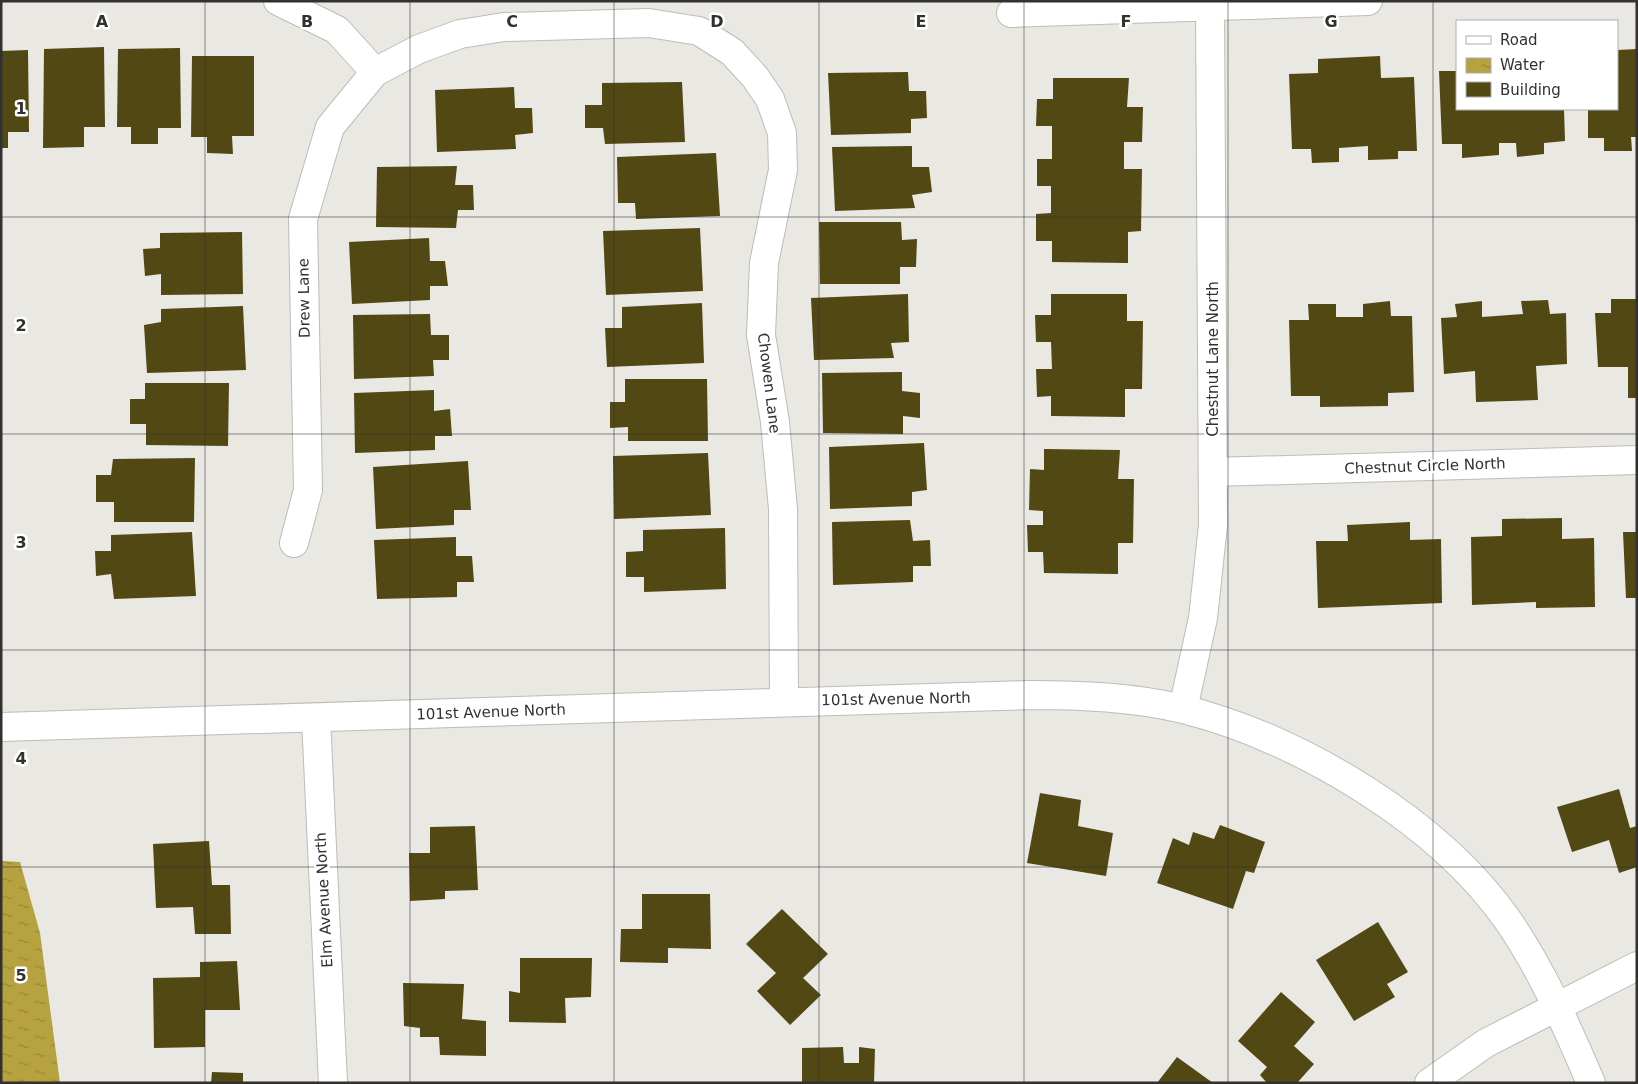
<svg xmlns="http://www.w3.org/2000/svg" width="1638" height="1084" font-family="'DejaVu Sans',sans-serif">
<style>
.water{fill:url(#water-ripples)}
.building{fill:#524813}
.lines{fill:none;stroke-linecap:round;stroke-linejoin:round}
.minor-casing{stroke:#bdbcb7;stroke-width:30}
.minor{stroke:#fff;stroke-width:28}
.grid{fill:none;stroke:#323130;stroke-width:1;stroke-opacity:0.55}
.labels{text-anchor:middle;stroke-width:5;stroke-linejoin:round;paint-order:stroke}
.street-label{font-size:15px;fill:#323130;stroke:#fff}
.grid-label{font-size:16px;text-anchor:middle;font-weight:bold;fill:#323130;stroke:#fff;stroke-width:5;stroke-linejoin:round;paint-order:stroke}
</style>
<defs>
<pattern id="water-ripples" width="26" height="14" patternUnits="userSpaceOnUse" patternTransform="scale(1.25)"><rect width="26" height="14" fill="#b6a340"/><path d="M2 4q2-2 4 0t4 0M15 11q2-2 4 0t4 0" fill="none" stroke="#958536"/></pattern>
</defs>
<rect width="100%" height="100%" fill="#e9e8e3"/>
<path class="water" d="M 1,861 L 20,862 L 40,933 L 60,1083 L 1,1083 Z"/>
<path class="building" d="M 104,47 L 105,127 L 84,127 L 84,147 L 43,148 L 44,49 Z
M 180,48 L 181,128 L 158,128 L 158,144 L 131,144 L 131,127 L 117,127 L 118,49 Z
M 1637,49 L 1637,137 L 1631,137 L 1632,151 L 1604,151 L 1604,138 L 1588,138 L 1588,109 L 1617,109 L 1618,50 Z
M 28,50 L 29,132 L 8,132 L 8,148 L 1,148 L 1,51 Z
M 192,56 L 254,56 L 254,136 L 232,136 L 233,154 L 207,153 L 207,137 L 191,137 Z
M 1380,56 L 1381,78 L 1414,77 L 1417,151 L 1398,151 L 1398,159 L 1368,160 L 1368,146 L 1339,148 L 1339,162 L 1312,163 L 1311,149 L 1292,149 L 1289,74 L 1318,73 L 1318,59 Z
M 1439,71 L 1457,71 L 1457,109 L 1564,109 L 1565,141 L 1544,143 L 1544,154 L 1517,157 L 1516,143 L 1499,143 L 1499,155 L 1462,158 L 1462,144 L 1442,144 Z
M 908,72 L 909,91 L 926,91 L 927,118 L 911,119 L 911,133 L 831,135 L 828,73 Z
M 1053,78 L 1129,78 L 1127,107 L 1143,107 L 1142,142 L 1124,142 L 1124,169 L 1142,169 L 1141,231 L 1128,232 L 1128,263 L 1052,262 L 1052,241 L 1036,241 L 1036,214 L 1051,213 L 1051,186 L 1037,186 L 1037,159 L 1052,159 L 1052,126 L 1036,126 L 1037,99 L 1053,99 Z
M 682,82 L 685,142 L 605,144 L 603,128 L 585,128 L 585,105 L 602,105 L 602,83 Z
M 514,87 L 515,108 L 532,108 L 533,133 L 515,135 L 516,149 L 437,152 L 435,90 Z
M 912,146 L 912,167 L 929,167 L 932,192 L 912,195 L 915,208 L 835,211 L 832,147 Z
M 716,153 L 720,216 L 636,219 L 635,203 L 618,203 L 617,157 Z
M 457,166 L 455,185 L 473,185 L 474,210 L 458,210 L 456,228 L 376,227 L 377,167 Z
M 819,222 L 901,222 L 902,240 L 917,239 L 916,267 L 900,267 L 900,284 L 820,284 Z
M 700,228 L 703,291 L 606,295 L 603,231 Z
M 242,232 L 243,294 L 161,295 L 161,274 L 145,276 L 143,249 L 160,248 L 160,233 Z
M 429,238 L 430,261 L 445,261 L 448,286 L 430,286 L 430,300 L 352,304 L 349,242 Z
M 908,294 L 909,342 L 891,343 L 894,358 L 814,360 L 811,298 Z
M 1051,294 L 1127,294 L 1127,321 L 1143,321 L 1142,389 L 1125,389 L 1125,417 L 1051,416 L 1051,396 L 1037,397 L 1036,369 L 1052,369 L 1051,342 L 1036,342 L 1035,315 L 1051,315 Z
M 1611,299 L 1637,299 L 1637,398 L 1628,398 L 1628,367 L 1598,367 L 1595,313 L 1611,313 Z
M 1548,300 L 1550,314 L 1566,313 L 1567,364 L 1536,366 L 1538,400 L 1476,402 L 1475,371 L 1444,374 L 1441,318 L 1457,317 L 1455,304 L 1482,301 L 1482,317 L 1523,314 L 1521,301 Z
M 1390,301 L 1391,316 L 1412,316 L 1414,392 L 1388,393 L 1388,406 L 1320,407 L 1320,396 L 1291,396 L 1289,320 L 1309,320 L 1308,304 L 1336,304 L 1336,317 L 1363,317 L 1363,304 Z
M 702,303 L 704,363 L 607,367 L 605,328 L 622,328 L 622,307 Z
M 243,306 L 246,370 L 147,373 L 144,325 L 161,322 L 161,309 Z
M 430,314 L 431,335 L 449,335 L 449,360 L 433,360 L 434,376 L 354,379 L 353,315 Z
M 902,372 L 902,391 L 920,393 L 920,418 L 903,416 L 903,434 L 823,433 L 822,373 Z
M 625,379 L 707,379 L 708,441 L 628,441 L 628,427 L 610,428 L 610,402 L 625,402 Z
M 145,383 L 229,383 L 228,446 L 146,445 L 146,424 L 130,424 L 130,399 L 145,399 Z
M 434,390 L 434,411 L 450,409 L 452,436 L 435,436 L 435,450 L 355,453 L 354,393 Z
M 924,443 L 927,490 L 912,492 L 912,506 L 830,509 L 829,447 Z
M 1044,449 L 1120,450 L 1118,479 L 1134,479 L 1133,543 L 1118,543 L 1118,574 L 1044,573 L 1043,552 L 1028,552 L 1027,525 L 1043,525 L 1043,511 L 1029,510 L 1030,469 L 1044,470 Z
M 708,453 L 711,515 L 614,519 L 613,456 Z
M 195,458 L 194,522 L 114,522 L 114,502 L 96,502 L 96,475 L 111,475 L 113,459 Z
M 468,461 L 471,510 L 454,510 L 454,525 L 376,529 L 373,467 Z
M 1562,518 L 1562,539 L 1594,538 L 1595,607 L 1536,608 L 1536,602 L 1472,605 L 1471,537 L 1502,536 L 1502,519 Z
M 910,520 L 913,541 L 930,540 L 931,566 L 913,566 L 913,582 L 833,585 L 832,522 Z
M 1410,522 L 1410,540 L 1441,539 L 1442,603 L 1318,608 L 1316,541 L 1348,541 L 1347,525 Z
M 725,528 L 726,589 L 644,592 L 644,577 L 626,577 L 626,552 L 643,551 L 643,530 Z
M 192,532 L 196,596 L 114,599 L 111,574 L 96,576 L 95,551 L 111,551 L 111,535 Z
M 1623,532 L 1637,532 L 1637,598 L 1626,598 Z
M 456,537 L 456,556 L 472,556 L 474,582 L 457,582 L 457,597 L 377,599 L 374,540 Z
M 1619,789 L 1630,828 L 1637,826 L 1637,867 L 1619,873 L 1609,840 L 1572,852 L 1557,807 Z
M 1040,793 L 1081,800 L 1078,826 L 1113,833 L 1106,876 L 1027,863 Z
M 1220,825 L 1265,842 L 1254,873 L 1246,871 L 1233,909 L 1157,883 L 1173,838 L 1189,845 L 1193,832 L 1214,839 Z
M 475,826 L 478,890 L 445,891 L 445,899 L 410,901 L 409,853 L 430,853 L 430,827 Z
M 209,841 L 212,885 L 230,885 L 231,934 L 195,934 L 193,907 L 156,908 L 153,844 Z
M 642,894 L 710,894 L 711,949 L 668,948 L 668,963 L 620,962 L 621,929 L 642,929 Z
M 782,909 L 828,954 L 803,978 L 821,995 L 790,1025 L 757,991 L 776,973 L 746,944 Z
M 1378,922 L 1408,972 L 1387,984 L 1395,997 L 1354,1021 L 1316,960 Z
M 520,958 L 592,958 L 591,997 L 565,998 L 566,1023 L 509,1022 L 509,991 L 520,993 Z
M 237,961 L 240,1010 L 205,1010 L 205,1047 L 154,1048 L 153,978 L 200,977 L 200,962 Z
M 403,983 L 464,984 L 462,1019 L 486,1021 L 486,1056 L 440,1055 L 439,1037 L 420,1037 L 420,1028 L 404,1026 Z
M 1281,992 L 1315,1022 L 1294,1046 L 1314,1064 L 1297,1083 L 1267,1083 L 1260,1075 L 1267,1067 L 1238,1041 Z
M 843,1047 L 844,1063 L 859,1063 L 859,1047 L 875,1049 L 874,1083 L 802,1083 L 802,1048 Z
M 1177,1057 L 1213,1083 L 1157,1083 Z
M 212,1072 L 243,1073 L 243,1083 L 211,1083 Z"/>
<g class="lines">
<defs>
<path id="minor" d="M 278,1 L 337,30 L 375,72 L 419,49 L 460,34 L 504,27 L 649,23 L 699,31 L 732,52 L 755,77 L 770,99 L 782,133 L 783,170 L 764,263 L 761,335 L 775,422 L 783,509 L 784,702
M 1011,13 L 1368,1
M 1213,472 L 1637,460
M 294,543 L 308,490 L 303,219 L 330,127 L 375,72
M 1183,709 L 1203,618 L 1213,525 L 1210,6
M 316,718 L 333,1083
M 1,727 L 1030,695 C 1081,695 1133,697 1183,709 C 1300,739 1439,821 1509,922 C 1543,972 1567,1027 1591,1083
M 1429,1083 L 1486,1043 L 1637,966"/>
</defs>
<use href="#minor" class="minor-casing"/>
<use href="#minor" class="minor"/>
</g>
<path class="grid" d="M 205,1 L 205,1083M 410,1 L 410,1083M 614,1 L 614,1083M 819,1 L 819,1083M 1024,1 L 1024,1083M 1228,1 L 1228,1083M 1433,1 L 1433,1083M 1,217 L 1637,217M 1,434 L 1637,434M 1,650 L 1637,650M 1,867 L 1637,867"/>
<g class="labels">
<g class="street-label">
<text transform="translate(304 298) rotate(-91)" y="5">Drew Lane</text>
<text transform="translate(1213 359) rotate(-90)" y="5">Chestnut Lane North</text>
<text transform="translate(769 383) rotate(83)" y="5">Chowen Lane</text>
<text transform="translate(1425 466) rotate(-2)" y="5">Chestnut Circle North</text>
<text transform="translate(896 699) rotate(-1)" y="5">101st Avenue North</text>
<text transform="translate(491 712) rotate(-2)" y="5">101st Avenue North</text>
<text transform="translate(324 900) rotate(-93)" y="5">Elm Avenue North</text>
</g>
</g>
<g class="grid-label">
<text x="102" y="27">A</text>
<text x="307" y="27">B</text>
<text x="512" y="27">C</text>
<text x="717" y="27">D</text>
<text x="921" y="27">E</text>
<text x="1126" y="27">F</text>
<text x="1331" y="27">G</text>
<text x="21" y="114">1</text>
<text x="21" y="331">2</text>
<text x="21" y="548">3</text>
<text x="21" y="764">4</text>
<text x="21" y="981">5</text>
</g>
<rect width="1638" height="1084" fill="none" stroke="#323130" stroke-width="5"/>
<rect x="1456" y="20" width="162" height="90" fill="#ffffff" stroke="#adadac"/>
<rect x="1466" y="36" width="25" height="8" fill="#ffffff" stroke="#adadac"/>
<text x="1500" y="45" font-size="15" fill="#323130">Road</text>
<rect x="1466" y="58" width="25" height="15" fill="url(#water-ripples)" stroke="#adadac"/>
<text x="1500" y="70" font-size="15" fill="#323130">Water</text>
<rect x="1466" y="82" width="25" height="15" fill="#524813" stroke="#adadac"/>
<text x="1500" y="95" font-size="15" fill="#323130">Building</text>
</svg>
